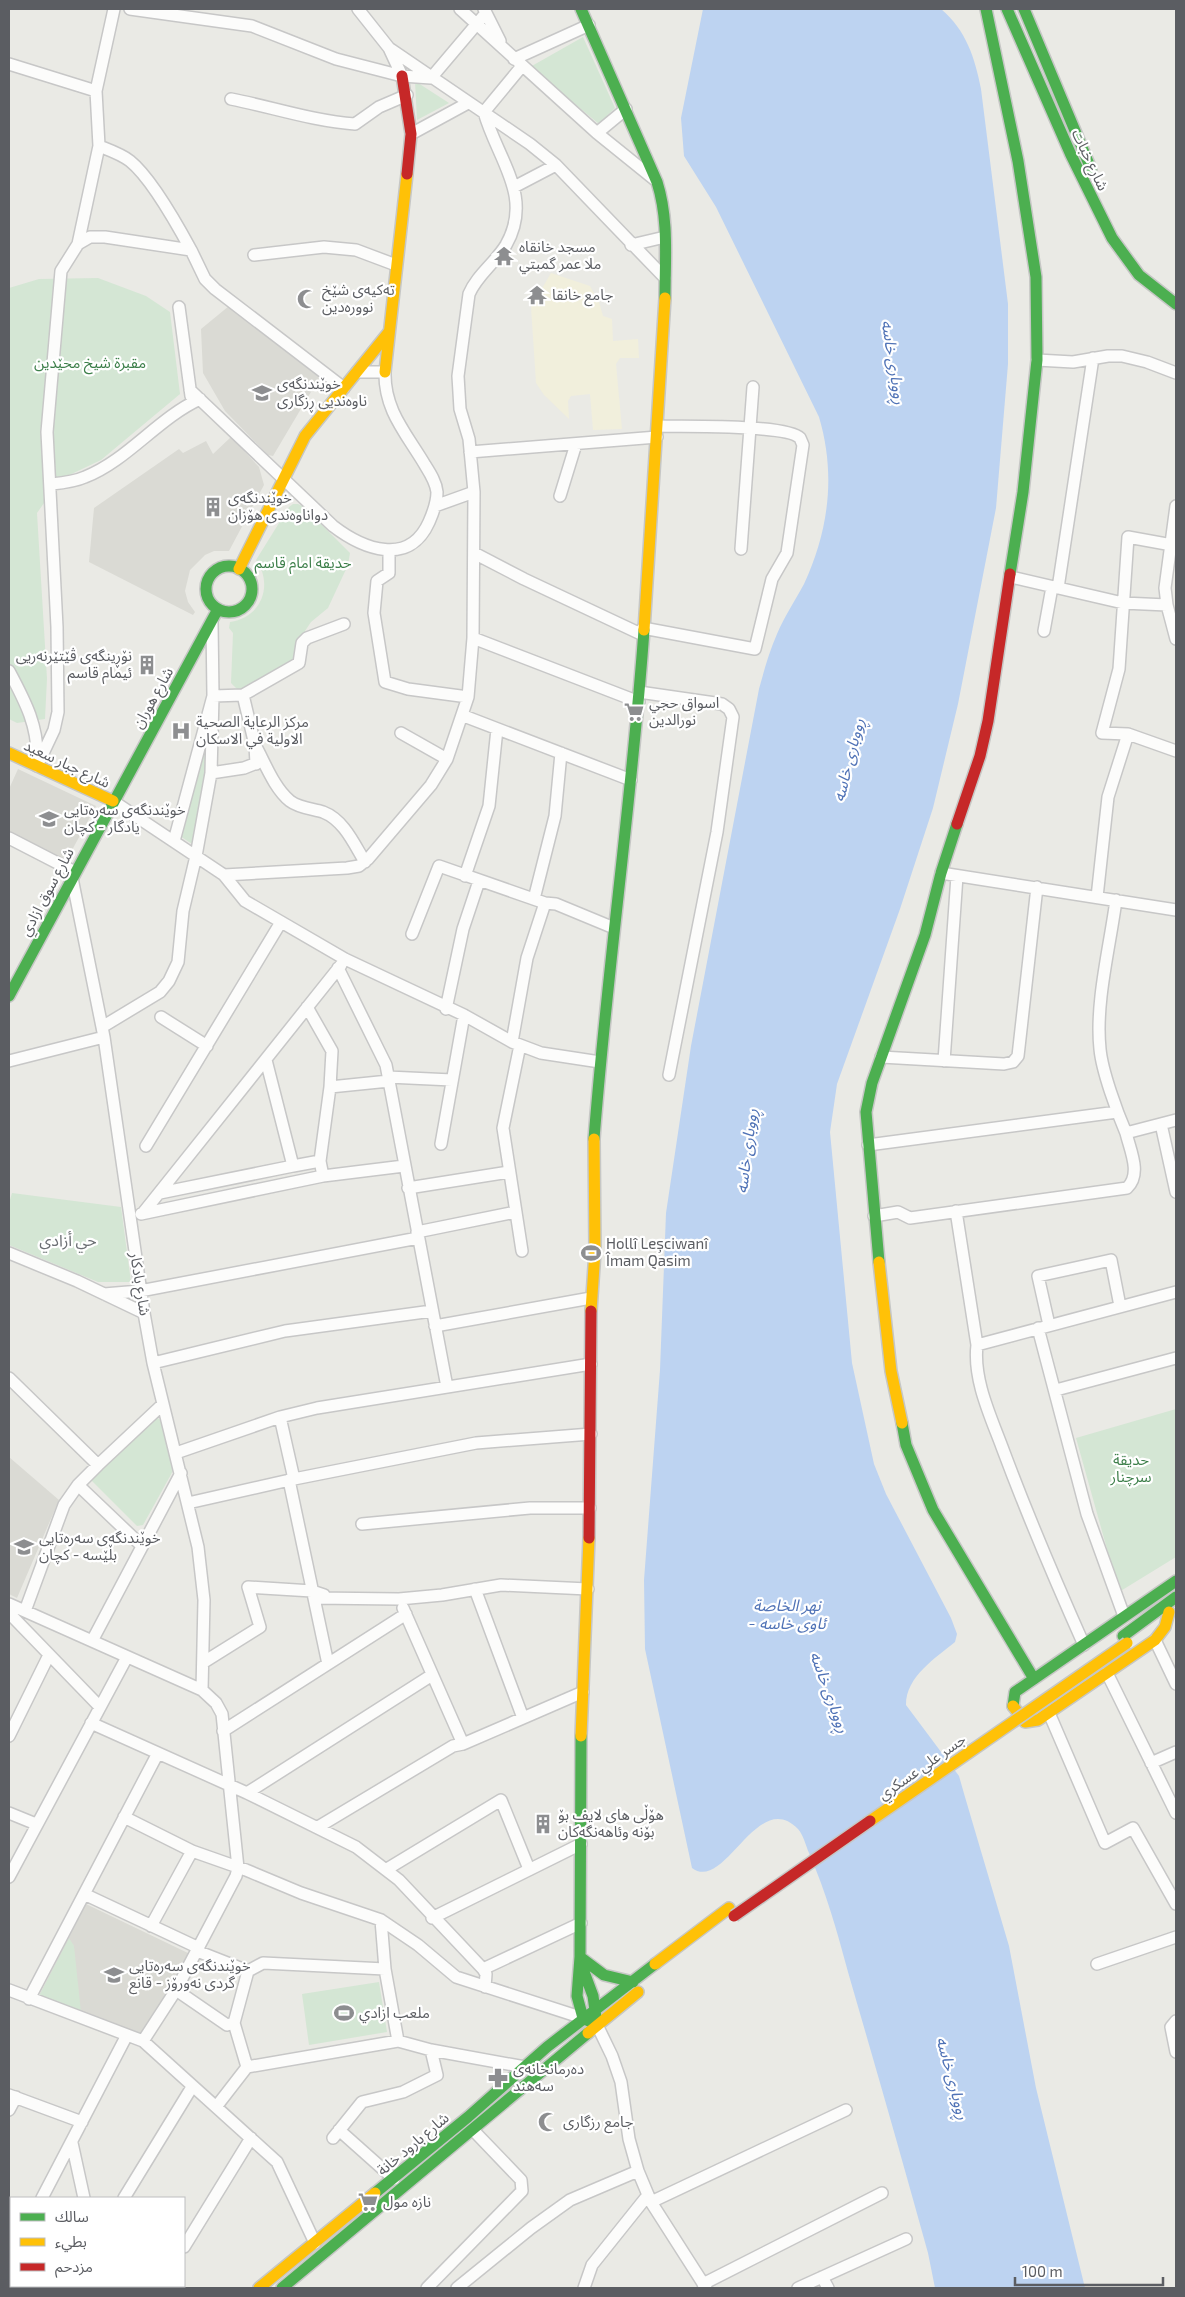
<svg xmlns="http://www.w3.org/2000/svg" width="1185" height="2297" font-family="'Exo 2','Noto Sans Arabic',sans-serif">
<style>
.education{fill:#dadad4}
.green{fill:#d4e6d4}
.sand{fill:#f1efdc}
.water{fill:#bdd3f1}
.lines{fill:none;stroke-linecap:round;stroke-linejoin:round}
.street-casing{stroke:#c7c7c7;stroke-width:14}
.fast-casing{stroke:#c6c7c5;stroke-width:14}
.slow-casing{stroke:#c6c7c5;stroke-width:14}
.jam-casing{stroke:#c6c7c5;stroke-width:14}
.street{stroke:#fcfcfb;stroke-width:11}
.fast{stroke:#4caf50;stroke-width:11}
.slow{stroke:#ffc107;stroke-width:11}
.jam{stroke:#c62828;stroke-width:11}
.slow-bridge-casing{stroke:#c6c7c5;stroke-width:14;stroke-linecap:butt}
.jam-bridge-casing{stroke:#c6c7c5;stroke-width:14;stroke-linecap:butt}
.slow-bridge{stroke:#ffc107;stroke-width:11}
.jam-bridge{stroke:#c62828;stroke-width:11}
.labels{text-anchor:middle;stroke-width:4.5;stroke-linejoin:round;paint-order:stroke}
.street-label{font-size:15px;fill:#5b5d62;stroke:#fff}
.poi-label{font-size:15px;fill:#5b5d62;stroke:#fff;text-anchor:start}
.park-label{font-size:15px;fill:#3d7f4a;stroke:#fff}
.water-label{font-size:16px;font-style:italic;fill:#4f72b6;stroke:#fff}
.neighbourhood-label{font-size:16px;fill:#6c6f74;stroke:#fff}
</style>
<rect width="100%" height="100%" fill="#eaeae5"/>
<path class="education" d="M 229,306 L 321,375 L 273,456 L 268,455 L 225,411 L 203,373 L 201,329 Z
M 231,437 L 259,467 L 264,485 L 229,551 L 214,551 L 205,555 L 190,570 L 185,591 L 188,602 L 195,612 L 193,615 L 89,562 L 94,508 L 179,449 L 183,453 L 206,441 L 213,454 Z
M 18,769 L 96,806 L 65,863 L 9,833 L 9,789 Z
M 9,1457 L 59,1500 L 17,1598 L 9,1594 Z
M 86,1904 L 190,1954 L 144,2037 L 39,1996 Z"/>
<path class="green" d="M 583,37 L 615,108 L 599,124 L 530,67 Z
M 415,81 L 449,103 L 417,120 Z
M 98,278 L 146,296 L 170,312 L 180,394 L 101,460 L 61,479 L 37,513 L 47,679 L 45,719 L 17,723 L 9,719 L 9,288 L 39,279 Z
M 293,504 L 298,504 L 304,507 L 350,553 L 348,565 L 328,608 L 311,622 L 305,631 L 306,660 C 288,676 262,688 238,690 L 231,683 L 233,633 L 229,628 L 230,622 C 261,618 274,585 256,560 L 289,507 Z
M 208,728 L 205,781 L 192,844 L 180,836 Z
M 12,1193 L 121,1207 L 131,1282 L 98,1282 L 9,1245 L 9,1203 Z
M 1176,1409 L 1176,1557 L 1119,1592 L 1076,1438 Z
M 156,1416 L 162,1422 L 174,1469 L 143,1525 L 137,1526 L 92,1481 L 93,1476 Z
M 69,1938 L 74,1946 L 81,2012 L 39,1996 Z
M 379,1982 L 387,2032 L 309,2045 L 302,1994 Z"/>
<path class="sand" d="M 551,273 L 590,286 L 599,302 L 603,316 L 612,319 L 613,341 L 638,339 L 639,358 L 620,358 L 616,364 L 622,429 L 593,430 L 590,394 L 571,396 L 568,401 L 569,419 L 544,395 L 536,383 L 531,307 Z"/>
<path class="water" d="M 703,9 L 941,9 C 966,30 975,58 981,89 L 1008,304 L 1008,364 L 996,508 L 958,704 L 933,808 L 900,909 L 837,1084 L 830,1132 L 852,1363 L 874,1464 L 886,1494 L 951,1618 L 957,1634 L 955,1642 C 936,1658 906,1676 906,1705 L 959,1776 L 965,1797 L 1009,1946 L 1036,2088 L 1085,2288 L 935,2288 L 928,2253 C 902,2159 875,2065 848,1972 C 837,1931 826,1892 809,1853 C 806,1846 803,1834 798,1829 C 757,1787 725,1893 692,1868 L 645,1649 L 644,1580 L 660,1370 L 666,1213 L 691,1046 L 759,689 C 764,671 769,652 777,634 C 784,617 795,601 804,584 C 829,530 836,474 819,417 L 716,207 L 684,156 L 681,118 Z"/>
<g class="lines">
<defs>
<path id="street" d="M 114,9 L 96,91 L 99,146 L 78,244 L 90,237 L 105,237 L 191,250 L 205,279 L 215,289 L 344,388
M 130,9 L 252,26 L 336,59 L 402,76
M 358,9 L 389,48 L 402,76 L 431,78 L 486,13
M 460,9 L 597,133 L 654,179
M 484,9 L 500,41
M 389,48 L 530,144 L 556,165 L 665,278
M 514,59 L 589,25
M 9,64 L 96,91
M 231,99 C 272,107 313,121 355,124 L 379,107 L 407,95
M 597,133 L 626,109
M 411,134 L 468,103
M 99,146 C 109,150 121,154 130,161 C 150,177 178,226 191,250
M 514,187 L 556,165
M 631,245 L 665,237
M 254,255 L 324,247 L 356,250 L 396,265
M 179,307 L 191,396
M 1037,360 L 1073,362 L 1108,356 L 1122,356 L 1147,362 L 1176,373
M 190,390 L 333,526 C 363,549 409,567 429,522 C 433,513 437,502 437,492 C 436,482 430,473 425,465 C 406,433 384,410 385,372 L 357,372
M 470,452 L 657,437
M 51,484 C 62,483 74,482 85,477 C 128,460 158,418 200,399
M 560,496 L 576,444
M 435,506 L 474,492
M 1176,506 L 1165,588 L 1167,605 L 1176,639
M 1172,545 L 1128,537 L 1119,669 L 1102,733 L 1128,734 L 1176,751
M 741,549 L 753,387
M 389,551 L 389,573 L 377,581 L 374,613 L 385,682 L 408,689 L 468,697
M 474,553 L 524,579 L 643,635
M 1011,577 L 1123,603 L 1167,605
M 1058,588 L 1093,358
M 643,628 L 755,649 L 772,579 L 787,553 L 803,445 L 800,438 C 786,424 683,427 658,426
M 1044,631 L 1052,587
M 473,638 L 639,702
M 9,671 C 25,701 39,727 37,762
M 639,692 L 722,704 L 729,709 L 733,717 L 717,832 L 669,1075
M 243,695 L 255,745 L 256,764
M 464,716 L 631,780
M 401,733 L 447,759
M 255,745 C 265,763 274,788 290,801 C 299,808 313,809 323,812 C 344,820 354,844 365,862
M 37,766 L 54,730 L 58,712 L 57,627 L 47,432 L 61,271 L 78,244
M 211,773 L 244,768 L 262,761
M 113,801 L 224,875 L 245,901 L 345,959 L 464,1015 L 512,1042 L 541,1053 L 600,1062
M 9,838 L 75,872
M 174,841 L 213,696 L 243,695 L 299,663 L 302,643 L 307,638 L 344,624
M 941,873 L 1176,910
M 224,875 L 347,868 L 359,866 L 368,859 L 431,785 L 447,759 L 468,697 L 473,638 L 474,492 L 469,439 L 460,409 L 458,376 L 469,294 C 477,275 495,263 506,245 C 534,196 497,159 484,112 L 522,66
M 465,876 L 489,806 L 497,729
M 72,878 L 104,1037 L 144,1313 L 153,1363 L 198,1547 L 204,1600 L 202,1690
M 1097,897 L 1108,797 L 1128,734
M 534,899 L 555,816 L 561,753
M 1116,900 C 1110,946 1095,1003 1100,1049 C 1102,1071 1117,1112 1126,1133
M 545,903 L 556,904 L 614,928
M 412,934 L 439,866 L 545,903 L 527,958 L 512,1042
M 338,968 L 386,1065 L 447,1387
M 307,1007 L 332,1051 L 330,1087 L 320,1161 L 323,1176
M 446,1009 L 463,929 L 479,881
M 161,1017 L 207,1046
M 102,1027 L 160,992 L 169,981 L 178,962 L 183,911 L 196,856 L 211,773 L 213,696 L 212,623
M 520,1045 L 503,1128 L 522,1251
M 881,1057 L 1004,1064 L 1013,1062 L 1018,1056 L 1037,887
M 9,1061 L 104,1037
M 944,1061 L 957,876
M 388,1077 L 452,1080
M 330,1087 L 389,1081
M 1161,1124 L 1176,1192
M 441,1144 L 464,1015
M 868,1145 L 1117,1112
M 146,1146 L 281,922
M 293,1166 L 320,1161
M 408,1188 L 509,1172
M 160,1193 L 293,1166 L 266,1060
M 956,1211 L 977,1345 C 973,1379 990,1415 1002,1447 C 1027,1514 1055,1580 1084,1645
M 143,1213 L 341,965
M 141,1214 L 323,1176 L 404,1166
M 874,1216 L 898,1212 L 910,1218 L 1127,1188 C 1142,1174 1130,1150 1126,1133 L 1176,1120
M 417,1232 L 516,1212
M 9,1253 L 77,1281 L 144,1313
M 104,1294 L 140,1291 L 418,1238
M 1049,1325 L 1038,1276 L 1111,1260 L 1120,1306
M 435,1326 L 591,1298
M 1038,1328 L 1087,1514 L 1124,1616
M 977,1345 L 1176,1292
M 153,1363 L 285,1331 L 432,1311
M 9,1378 L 98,1465
M 1056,1390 L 1176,1358
M 280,1417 L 294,1479
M 176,1453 L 280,1417 L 317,1408 L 591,1364
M 289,1480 L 328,1664
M 78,1485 L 142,1546
M 188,1503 L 294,1479 L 476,1443 L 591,1434
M 362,1524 L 530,1508 L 590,1508
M 475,1589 L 523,1718
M 314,1598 L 399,1599 L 442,1595 L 501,1585 L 588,1589
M 9,1604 L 202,1690 L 216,1703 L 222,1714 L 238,1868 L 236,1876 L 176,1990 L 143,2041
M 403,1608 L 463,1744
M 25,1611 L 64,1505 L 78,1485 L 98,1465 L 163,1404
M 9,1613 L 100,1707
M 1155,1640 L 1176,1684
M 92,1641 L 181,1473
M 204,1662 L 260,1627 L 248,1587 L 312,1591 L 324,1595
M 1107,1673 L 1176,1813
M 1049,1713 L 1105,1843 L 1133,1828 L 1176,1904
M 91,1723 L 247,1793 L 356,1847 L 399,1880 L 483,1969 L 486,1974 L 485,1987
M 223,1731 L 406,1614
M 9,1736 L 49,1655
M 1151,1763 L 1176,1752
M 247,1793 L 432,1675
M 9,1813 L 36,1824
M 124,1817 L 192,1851 L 246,1870 L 301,1893 L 381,1920 L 418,1945 L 456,1977 L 583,2018
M 318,1827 L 453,1746 L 463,1744 L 583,1692
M 387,1869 L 501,1800 L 529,1869
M 9,1877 L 127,1657
M 84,1894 L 199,1948
M 432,1918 L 581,1844
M 381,1920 L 385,1969 L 398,2041
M 151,1926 L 192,1851
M 197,1951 L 248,1971
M 1097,1964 L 1176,1937
M 483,1969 L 581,1923
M 9,1990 L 143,2041 L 277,2162 L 315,2243
M 176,1990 L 227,2025 L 234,2023 L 248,1971 L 263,1963 L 385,1969
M 29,1999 L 158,1753
M 1176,2021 L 1171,2027 L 1176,2052
M 234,2023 L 247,2067
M 597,2025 L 612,2056 L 621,2082 L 629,2139 L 638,2171 L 651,2202 L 706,2288
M 9,2095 L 82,2122
M 216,2107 L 247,2067 L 398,2041 L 431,2050 L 525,2067
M 9,2110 L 16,2097
M 339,2130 L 394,2179
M 333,2138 L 362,2102 L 403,2092 L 437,2075 L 431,2050
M 72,2143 L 84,2198
M 42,2198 L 127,2035
M 124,2198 L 192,2087
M 651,2202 L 846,2110
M 184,2247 L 251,2138
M 9,2260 L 11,2256
M 822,2277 L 828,2288
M 703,2284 L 882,2193
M 104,2286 L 105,2288
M 158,2288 L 160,2286
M 427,2288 L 522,2191 L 521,2180 L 473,2130
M 457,2288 L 531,2228 L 570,2200 L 638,2171
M 584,2288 L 592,2265 L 648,2195
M 798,2288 L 906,2239"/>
<path id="fast" d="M 581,9 L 657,182 C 669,220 665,258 665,298
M 986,9 L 1018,161 L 1036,277 L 1037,360 L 1023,492 L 1010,574
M 1007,9 L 1071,155 L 1112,238 L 1139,275 L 1176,304
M 1024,9 L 1091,169
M206 589a23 23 0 1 1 46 0a23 23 0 1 1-46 0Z
M 9,996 L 218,609
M 594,1139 C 607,969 632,800 644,630
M 879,1262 L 866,1112 L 872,1083 L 925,935 L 941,873 L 957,824
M 902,1423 L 906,1445 L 933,1510 L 1034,1679
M 1123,1636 L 1176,1597
M 1013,1706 L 1015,1692 L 1176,1581
M 580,1957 L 604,1975 L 633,1982
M 580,1961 L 593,1996 L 597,2025 L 583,2018 L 577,1996 L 580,1957 L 581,1736
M 375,2193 L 468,2117 L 547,2047 L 655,1964
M 282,2288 L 588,2033"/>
<path id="slow" d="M 385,372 L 407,174
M 239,569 L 305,436 L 389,332
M 644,630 L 665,298
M 9,753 L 113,801
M 879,1262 L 891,1371 L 902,1423
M 591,1311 L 595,1251 L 594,1139
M 1013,1706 L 1025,1722 L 1038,1720 L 1155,1640 L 1165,1627 L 1169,1612
M 581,1736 L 589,1538
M 655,1964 L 729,1908
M 588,2033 L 638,1992
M 259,2288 L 375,2193"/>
<path id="jam" d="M 402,76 L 411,134 L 407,174
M 957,824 L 980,756 L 988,721 L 1010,574
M 589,1538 L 591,1311"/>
</defs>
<use href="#street" class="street-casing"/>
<use href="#fast" class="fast-casing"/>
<use href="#slow" class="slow-casing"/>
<use href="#jam" class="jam-casing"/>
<use href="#street" class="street"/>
<use href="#fast" class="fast"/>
<use href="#slow" class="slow"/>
<use href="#jam" class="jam"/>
<defs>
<path id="slow-bridge" d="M 870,1821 L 1127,1643"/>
<path id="jam-bridge" d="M 734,1916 L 870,1821"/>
</defs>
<use href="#slow-bridge" class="slow-bridge-casing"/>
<use href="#jam-bridge" class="jam-bridge-casing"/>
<use href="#slow-bridge" class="slow-bridge"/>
<use href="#jam-bridge" class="jam-bridge"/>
</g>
<defs>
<symbol id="temple-bare" viewBox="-9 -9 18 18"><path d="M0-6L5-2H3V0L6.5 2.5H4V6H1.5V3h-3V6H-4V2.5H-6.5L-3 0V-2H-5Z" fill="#8d8e90" stroke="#fff" stroke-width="2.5" paint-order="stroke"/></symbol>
<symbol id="mosque-bare" viewBox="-9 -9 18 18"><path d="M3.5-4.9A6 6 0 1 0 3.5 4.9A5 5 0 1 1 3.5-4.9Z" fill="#8d8e90" stroke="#fff" stroke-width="2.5" paint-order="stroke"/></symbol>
<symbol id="school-bare" viewBox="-9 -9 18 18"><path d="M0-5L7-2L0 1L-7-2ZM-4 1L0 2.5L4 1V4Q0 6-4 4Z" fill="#8d8e90" stroke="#fff" stroke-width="2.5" paint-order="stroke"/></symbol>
<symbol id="building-bare" viewBox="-9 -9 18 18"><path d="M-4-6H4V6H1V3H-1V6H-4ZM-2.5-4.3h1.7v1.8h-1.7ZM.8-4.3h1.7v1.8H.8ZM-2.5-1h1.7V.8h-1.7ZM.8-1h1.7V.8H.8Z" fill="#8d8e90" stroke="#fff" stroke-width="2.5" paint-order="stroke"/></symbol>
<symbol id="supermarket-bare" viewBox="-9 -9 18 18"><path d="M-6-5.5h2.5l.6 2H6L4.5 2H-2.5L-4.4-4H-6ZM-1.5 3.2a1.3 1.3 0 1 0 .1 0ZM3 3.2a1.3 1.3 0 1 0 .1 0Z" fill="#8d8e90" stroke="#fff" stroke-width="2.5" paint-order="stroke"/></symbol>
<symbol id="hospital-bare" viewBox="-9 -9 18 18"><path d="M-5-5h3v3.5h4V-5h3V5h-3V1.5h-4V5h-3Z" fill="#8d8e90" stroke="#fff" stroke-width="2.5" paint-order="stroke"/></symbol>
<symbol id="stadium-bare" viewBox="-9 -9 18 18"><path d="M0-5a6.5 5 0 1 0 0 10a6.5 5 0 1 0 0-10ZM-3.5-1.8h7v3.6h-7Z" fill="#8d8e90" stroke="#fff" stroke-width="2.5" paint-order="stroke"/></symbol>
<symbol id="pharmacy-bare" viewBox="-9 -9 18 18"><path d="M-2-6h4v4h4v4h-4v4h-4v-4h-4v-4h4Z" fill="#8d8e90" stroke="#fff" stroke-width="2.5" paint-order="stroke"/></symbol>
</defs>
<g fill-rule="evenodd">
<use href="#temple-bare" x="490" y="242" width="28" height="28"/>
<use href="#temple-bare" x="523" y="281" width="28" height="28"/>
<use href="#mosque-bare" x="293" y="285" width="28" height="28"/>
<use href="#school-bare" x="248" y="379" width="28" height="28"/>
<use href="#building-bare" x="199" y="493" width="28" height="28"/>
<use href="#building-bare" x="133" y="651" width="28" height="28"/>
<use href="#supermarket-bare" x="620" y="698" width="28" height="28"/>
<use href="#hospital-bare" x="167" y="717" width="28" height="28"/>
<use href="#school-bare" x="35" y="805" width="28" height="28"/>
<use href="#stadium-bare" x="577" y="1239" width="28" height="28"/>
<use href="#school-bare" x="10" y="1533" width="28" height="28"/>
<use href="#building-bare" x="529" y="1810" width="28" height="28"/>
<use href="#school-bare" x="100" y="1961" width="28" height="28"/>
<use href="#stadium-bare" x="330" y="1999" width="28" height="28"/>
<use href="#pharmacy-bare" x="484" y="2064" width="28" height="28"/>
<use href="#mosque-bare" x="534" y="2108" width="28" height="28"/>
<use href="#supermarket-bare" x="354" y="2188" width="28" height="28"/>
</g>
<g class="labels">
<g class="street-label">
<text transform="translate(1090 160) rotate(65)" y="5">شارع خبات</text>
<text transform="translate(153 698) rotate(-61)" y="5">شارع هوران</text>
<text transform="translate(67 764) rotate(25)" y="5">شارع جبار سعيد</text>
<text transform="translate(47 892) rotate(-62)" y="5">شارع سوق ازادي</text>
<text transform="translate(140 1284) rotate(81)" y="5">شارع بادكار</text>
<text transform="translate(922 1767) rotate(-35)" y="5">جسر علي عسكري</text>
<text transform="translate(413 2144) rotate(-40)" y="5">شارع بارود خانة</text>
</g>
<g class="poi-label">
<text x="519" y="252">مسجد خانقاه<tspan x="519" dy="17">ملا عمر گمبتي</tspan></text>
<text x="322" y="295">تەکیەی شێخ<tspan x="322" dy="17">نوورەدین</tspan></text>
<text x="552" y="300">جامع خانقا</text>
<text x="277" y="389">خوێندنگەی<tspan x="277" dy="17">ناوەندیی ڕزگاری</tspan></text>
<text x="228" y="503">خوێندنگەی<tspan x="228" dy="17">دواناوەندی هۆزان</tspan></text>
<text x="132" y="661" text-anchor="end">نۆڕینگەی ڤێتێرنەریی<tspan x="132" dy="17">ئیمام قاسم</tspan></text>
<text x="649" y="708">اسواق حجي<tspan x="649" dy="17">نورالدين</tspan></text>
<text x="196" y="727">مركز الرعاية الصحية<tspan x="196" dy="17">الاولية في الاسكان</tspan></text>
<text x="64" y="815">خوێندنگەی سەرەتایی<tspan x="64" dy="17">یادگار - کچان</tspan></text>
<text x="606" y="1249">Hollî Leşciwanî<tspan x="606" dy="17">Îmam Qasim</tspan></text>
<text x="39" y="1543">خوێندنگەی سەرەتایی<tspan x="39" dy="17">بڵێسە - کچان</tspan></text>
<text x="558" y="1820">هۆڵی های لایف بۆ<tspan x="558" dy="17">بۆنە وئاهەنگەکان</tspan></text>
<text x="129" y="1971">خوێندنگەی سەرەتایی<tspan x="129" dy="17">گردی نەورۆز - قانع</tspan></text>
<text x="359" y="2018">ملعب ازادي</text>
<text x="513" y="2074">دەرمانخانەی<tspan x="513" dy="17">سەهند</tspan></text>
<text x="563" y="2127">جامع رزگاری</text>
<text x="383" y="2207">نازه مول</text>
</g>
<g class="park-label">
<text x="90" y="368">مقبرة شيخ محێدین</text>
<text x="303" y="568">حديقة امام قاسم</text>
<text x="1131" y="1465">حديقة<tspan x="1131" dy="17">سرچنار</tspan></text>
</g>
<g class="water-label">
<text transform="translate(894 362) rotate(81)" y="6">ڕووباری خاسە</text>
<text transform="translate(848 760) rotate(-76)" y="6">ڕووباری خاسە</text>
<text transform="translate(746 1151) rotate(-83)" y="6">ڕووباری خاسە</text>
<text x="787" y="1611">نهر الخاصة<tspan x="787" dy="18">- ئاوی خاسە</tspan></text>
<text transform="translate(830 1692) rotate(70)" y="6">ڕووباری خاسە</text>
<text transform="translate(953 2078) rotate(75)" y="6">ڕووباری خاسە</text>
</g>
<g class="neighbourhood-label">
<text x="68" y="1246">حي أزادي</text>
</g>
</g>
<rect width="1185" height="2297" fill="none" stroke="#5b5d62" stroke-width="20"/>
<rect x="10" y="2197" width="175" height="90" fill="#ffffff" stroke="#bdbec0"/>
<rect x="20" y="2213" width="25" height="8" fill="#4caf50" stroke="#bdbec0"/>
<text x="55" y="2222" font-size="15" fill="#5b5d62">سالك</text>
<rect x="20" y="2238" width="25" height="8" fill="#ffc107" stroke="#bdbec0"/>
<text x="55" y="2247" font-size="15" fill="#5b5d62">بطيء</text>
<rect x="20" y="2263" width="25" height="8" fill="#c62828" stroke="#bdbec0"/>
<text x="55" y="2272" font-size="15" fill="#5b5d62">مزدحم</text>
<path d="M1015 2277v8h148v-8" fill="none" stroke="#5b5d62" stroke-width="2.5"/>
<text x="1022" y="2277" font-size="15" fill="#5b5d62" stroke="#ffffff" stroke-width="4" paint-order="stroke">100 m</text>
</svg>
